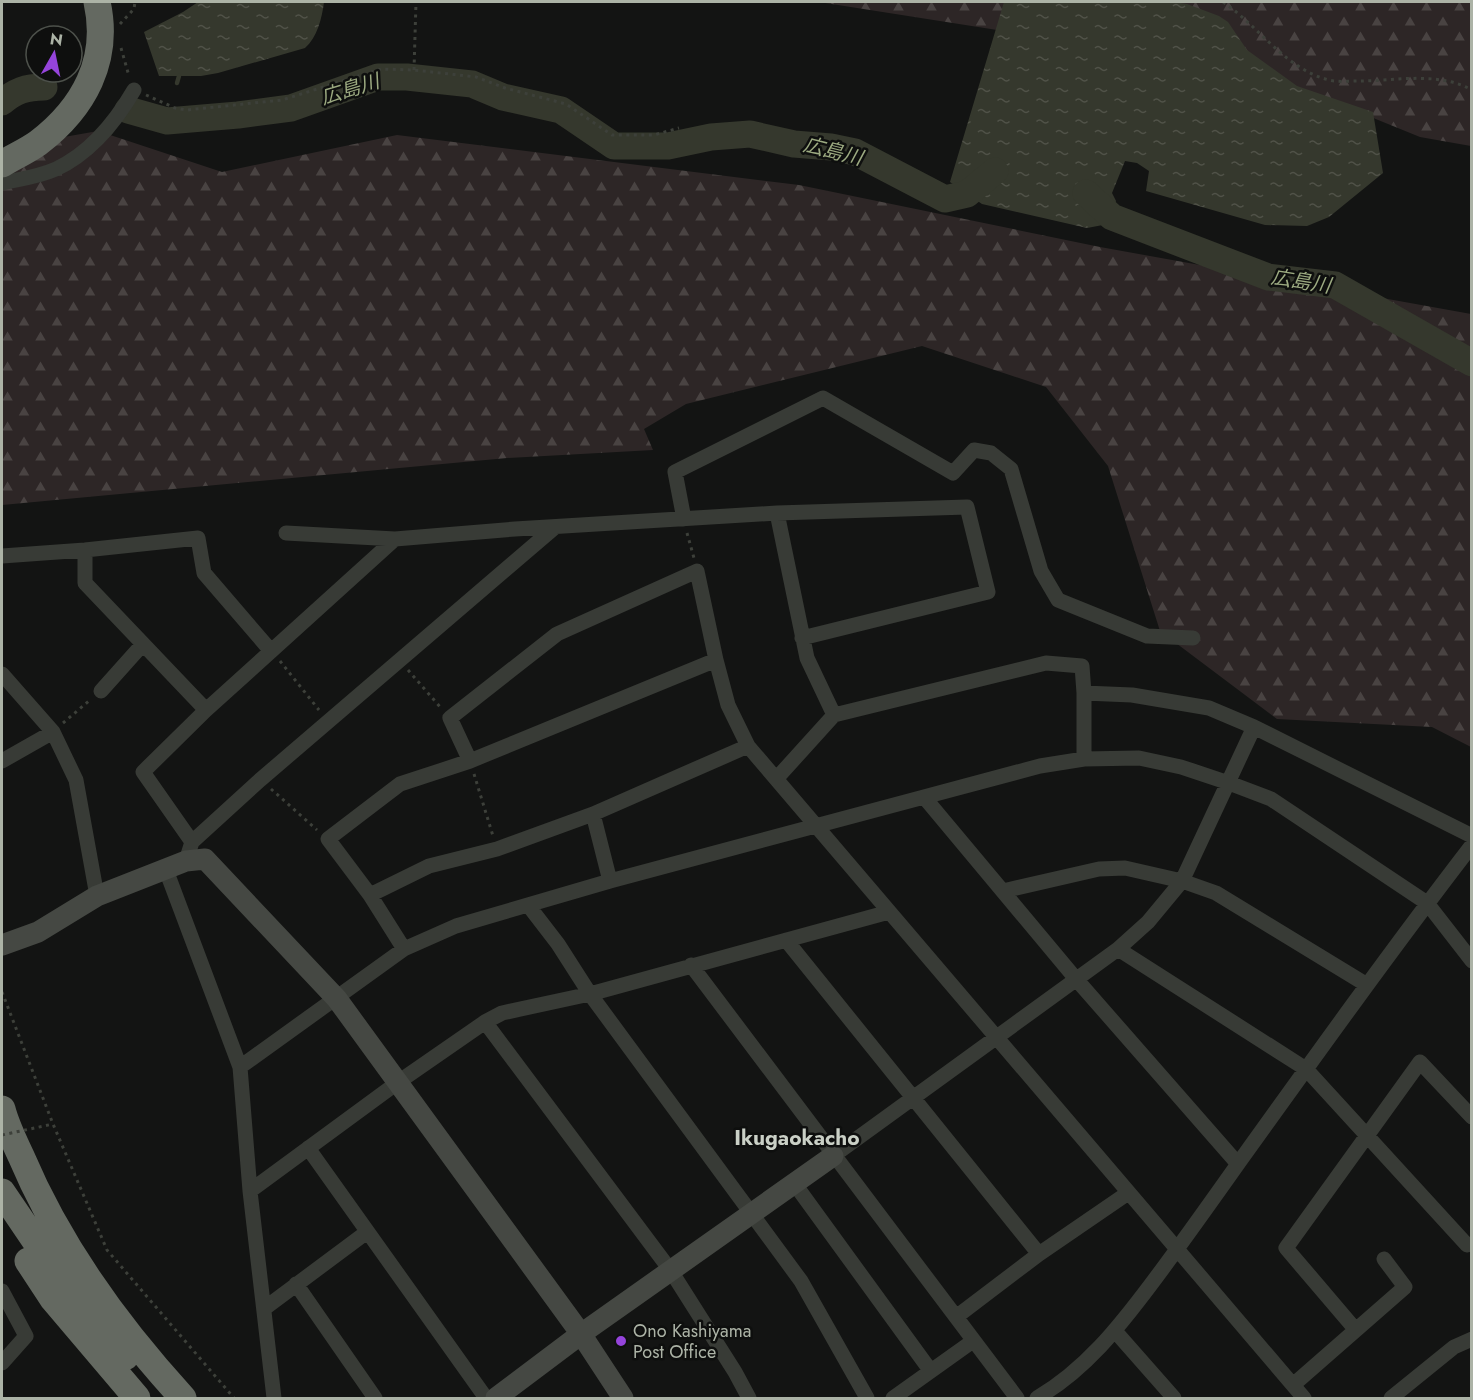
<svg xmlns="http://www.w3.org/2000/svg" width="1473" height="1400" font-family="Jost,'Noto Sans JP',sans-serif">
<style>
.forest{fill:url(#forest-firs)}
.water{fill:url(#water-ripples)}
.lines{fill:none;stroke-linecap:round;stroke-linejoin:round}
.stream{stroke:#35382d;stroke-width:4.5}
.river{stroke:#35382d;stroke-width:27}
.path{stroke:#3d403a;stroke-width:3;stroke-dasharray:3 4.5;stroke-linecap:butt}
.street{stroke:#383b36;stroke-width:15}
.secondary{stroke:#454843;stroke-width:21}
.highway{stroke:#646961;stroke-width:27}
.path-bridge{stroke:#3d403a;stroke-width:3;stroke-dasharray:3 4.5;stroke-linecap:butt}
.poi-dot{fill:#9544db;stroke:#0e0f0e;stroke-width:2}
.labels{text-anchor:middle;stroke-width:5;stroke-linejoin:round;paint-order:stroke}
.poi-label{font-size:18px;fill:#acb3a6;stroke:#0e0f0e;text-anchor:start}
.water-label{font-size:20px;font-style:italic;fill:#9caa81;stroke:#0e0f0e}
.quarter-label{font-size:21px;font-weight:bold;fill:#cad0c6;stroke:#0e0f0e}
</style>
<defs>
<pattern id="forest-firs" width="22" height="20" patternUnits="userSpaceOnUse" patternTransform="scale(1.5)"><rect width="22" height="20" fill="#2d2626"/><path d="M5 1l3.5 6h-7zM16 11l3.5 6h-7z" fill="#494342"/></pattern>
<pattern id="water-ripples" width="26" height="14" patternUnits="userSpaceOnUse" patternTransform="scale(1.5)"><rect width="26" height="14" fill="#35382d"/><path d="M2 4q2-2 4 0t4 0M15 11q2-2 4 0t4 0" fill="none" stroke="#505248"/></pattern>
</defs>
<rect width="100%" height="100%" fill="#131413"/>
<path class="forest" d="M 819,2 L 1471,2 L 1471,146 L 1420,137 L 1275,78 L 1022,34 Z
M 98,131 L 222,172 L 397,135 L 799,185 L 1100,247 L 1471,314 L 1471,747 L 1432,727 L 1277,719 L 1160,631 L 1108,466 L 1046,387 L 922,346 L 686,404 L 644,429 L 653,450 L 507,458 L 2,505 L 2,148 Z"/>
<path class="water" d="M 198,2 L 324,2 C 322,18 317,38 305,48 L 218,73 L 201,76 L 159,76 L 144,32 L 183,12 Z
M 1004,2 L 1174,2 L 1187,4 L 1219,16 L 1228,22 L 1247,50 L 1297,86 L 1373,112 L 1383,173 L 1329,217 L 1307,226 L 1265,225 L 1146,191 L 1149,171 L 1137,163 L 1125,161 L 1112,193 L 1116,201 L 1108,224 L 1087,228 L 982,204 L 950,182 Z"/>
<g class="lines">
<path class="stream" d="M 177,83 L 179,76
M 167,121 L 168,117"/>
<path class="river" d="M 2,102 C 15,91 26,87 44,87
M 128,110 L 167,121 L 238,115 L 291,108 L 378,77 L 407,77 L 472,84 L 503,97 L 561,110 L 614,146 L 668,146 L 711,137 L 750,134 L 794,144 L 831,147 L 855,152 L 945,199 L 967,194 L 995,171
M 1086,193 L 1112,217 L 1268,277 L 1335,285 L 1472,363"/>
<path class="path" d="M 1223,2 C 1260,27 1288,73 1334,81 C 1342,82 1350,81 1358,81 C 1394,81 1438,71 1472,90
M 120,24 L 134,9 L 135,2
M 121,48 L 129,76
M 414,70 L 416,2
M 146,95 L 175,108 L 187,110 L 282,100 L 381,69 L 414,70 L 476,77 L 505,88 L 566,104 L 612,135 L 654,135 L 679,128
M 687,533 L 694,558
M 280,661 L 319,710
M 408,670 L 441,708
M 63,723 L 90,700
M 474,774 L 493,836
M 271,789 L 317,830
M 2,992 L 53,1124 L 107,1250 L 234,1398"/>
<path class="street" d="M 2,183 C 20,179 38,177 56,169 C 90,153 116,121 134,90
M 777,513 L 807,658 L 834,715 L 1046,663 L 1082,666 L 1084,693 L 1084,759
M 684,519 L 675,472 L 823,398 L 953,473 L 974,450 L 991,453 L 1011,469 L 1041,571 L 1058,600 L 1147,636 L 1193,638
M 286,533 L 395,539 L 515,529 L 777,513 L 967,507 L 988,592 L 802,638
M 85,550 L 85,583 L 206,710
M 2,556 L 85,550 L 198,538 L 204,573 L 271,651
M 2,674 L 53,732 L 76,780 L 97,896
M 101,691 L 143,644
M 1084,693 L 1132,695 L 1209,708 L 1254,727
M 2,761 L 53,732
M 470,761 L 450,718 L 557,634 L 697,571 L 716,660
M 777,778 L 834,715
M 924,797 L 1076,979 L 1238,1164
M 593,814 L 610,881
M 192,842 L 143,772 L 206,710 L 395,539
M 186,861 L 192,842 L 260,780 L 554,528
M 166,870 L 240,1067 L 250,1191 L 274,1398
M 1003,891 L 1099,869 L 1125,868 L 1182,881 L 1216,893 L 1367,985
M 370,895 L 328,839 L 400,784 L 470,761 L 716,660 L 728,705 L 748,746 L 1304,1398
M 528,905 L 558,944 L 590,994 L 801,1281 L 867,1398
M 786,940 L 1039,1254
M 404,949 L 370,895 L 429,866 L 497,849 L 593,814 L 748,746
M 1118,949 L 1306,1069 L 1467,1245 L 1472,1244
M 691,965 L 1017,1398
M 485,1022 L 671,1271 L 735,1372 L 749,1398
M 240,1067 L 404,949 L 456,926 L 610,881 L 924,797 L 1040,766 L 1084,759 L 1139,758 L 1181,767 L 1229,783 L 1271,799 L 1427,903 L 1472,961
M 308,1148 L 486,1398
M 833,1156 L 1118,949 L 1148,922 L 1182,881 L 1254,727 L 1472,836
M 794,1183 L 930,1370
M 250,1191 L 397,1083 L 485,1022 L 502,1013 L 590,994 L 889,912
M 296,1284 L 375,1398
M 2,1291 L 26,1336 L 2,1363
M 265,1308 L 367,1232
M 956,1317 L 1039,1254 L 1128,1193
M 1355,1329 L 1286,1248 L 1420,1062 L 1472,1117
M 1115,1331 L 1174,1398
M 1293,1385 L 1405,1287 L 1384,1259
M 893,1398 L 973,1341
M 1037,1398 C 1085,1370 1119,1327 1152,1283 C 1182,1243 1211,1202 1240,1161 C 1316,1055 1392,949 1472,845
M 1391,1398 L 1454,1347 L 1472,1339"/>
<path class="secondary" d="M 2,945 L 38,932 L 97,896 L 186,861 L 205,859 L 337,999 L 581,1334 L 623,1398
M 496,1398 L 581,1334 L 833,1156"/>
<path class="highway" d="M 2,164 C 13,157 27,151 38,143 C 84,108 110,60 97,2
M 2,1109 C 6,1125 14,1141 21,1156 C 59,1246 117,1326 183,1398
M 2,1192 L 57,1273 L 125,1357
M 28,1261 L 53,1299 L 137,1398"/>
<path class="path-bridge" d="M 2,1135 L 53,1124"/>
</g>
<circle class="poi-dot" cx="621" cy="1341" r="6"/>
<g class="labels">
<g class="poi-label">
<text x="633" y="1337">Ono Kashiyama<tspan x="633" dy="21">Post Office</tspan></text>
</g>
<g class="water-label">
<text transform="translate(350 89) rotate(-17)" y="7">広島川</text>
<text transform="translate(833 151) rotate(14)" y="7">広島川</text>
<text transform="translate(1301 281) rotate(9)" y="7">広島川</text>
</g>
<g class="quarter-label">
<text x="797" y="1145">Ikugaokacho</text>
</g>
</g>
<rect width="1473" height="1400" fill="none" stroke="#acb3a6" stroke-width="6"/>
<g transform="translate(54 54) rotate(9)"><circle r="28" fill="#0e0f0e" stroke="#4d514b" stroke-width="1.5"/>
<path d="M0-4.5L10 22L0 15L-10 22Z" fill="#9544db"/>
<text y="-9" font-size="16" font-weight="bold" text-anchor="middle" fill="#acb3a6">N</text>
</g>
</svg>
